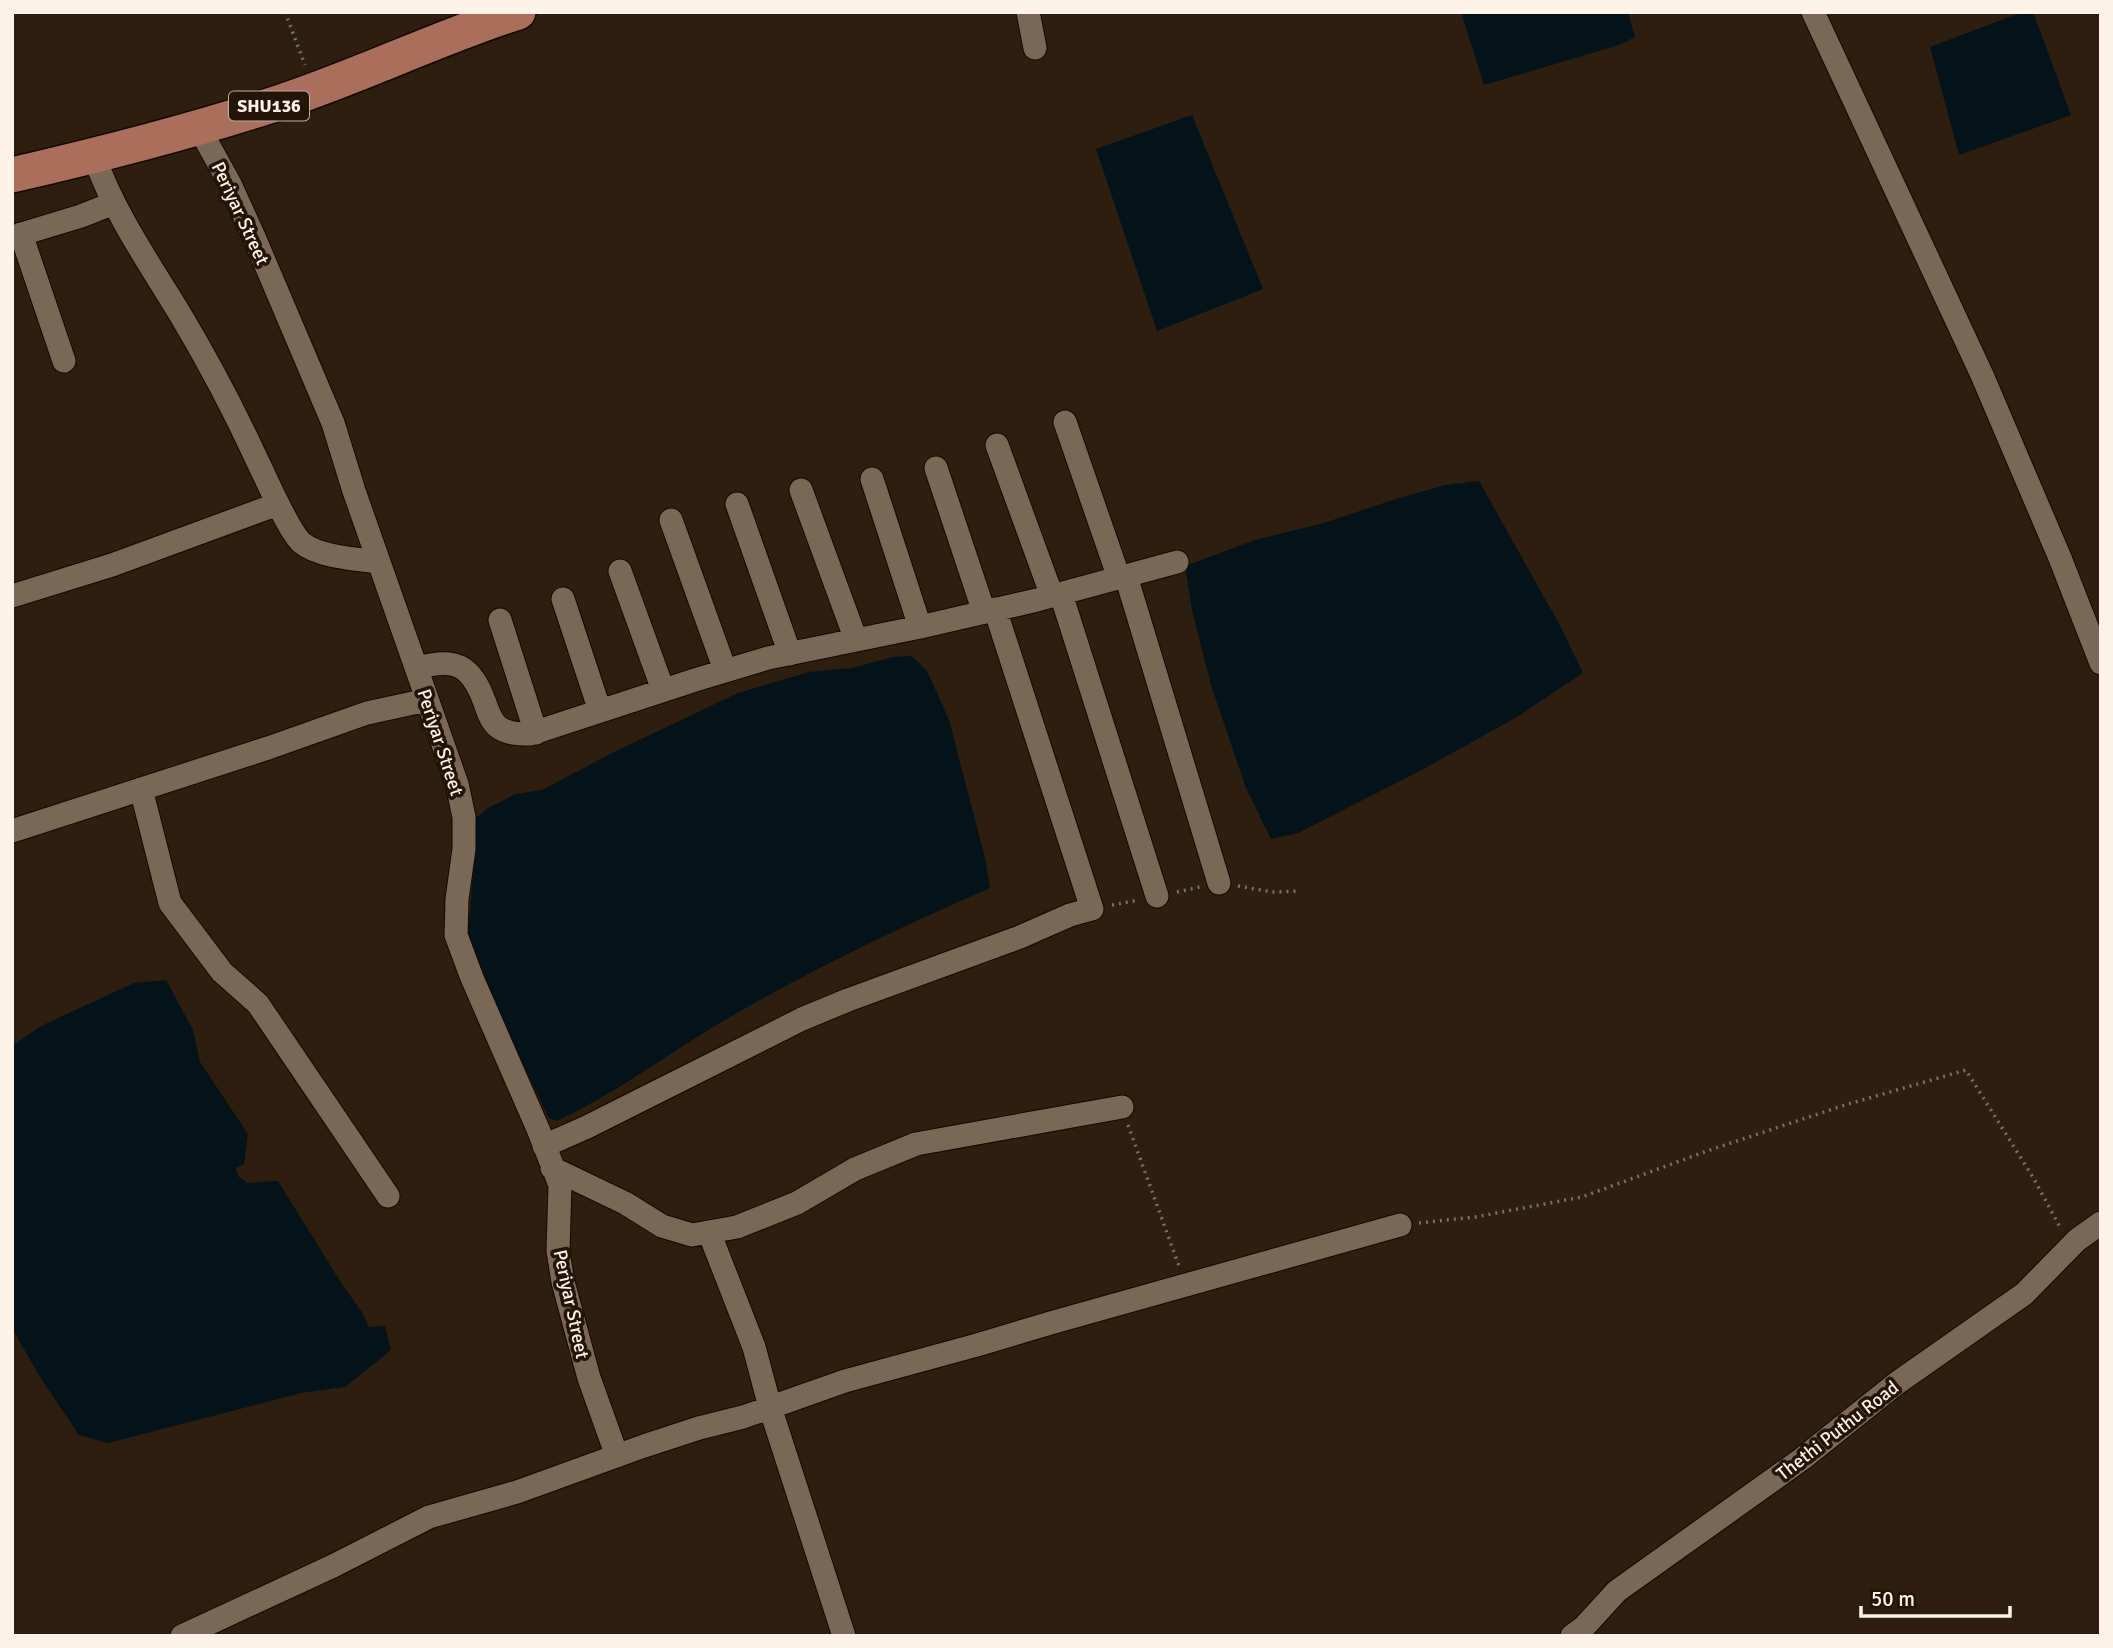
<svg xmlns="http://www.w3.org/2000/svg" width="2113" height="1648" font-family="Signika,sans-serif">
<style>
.water{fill:#041319}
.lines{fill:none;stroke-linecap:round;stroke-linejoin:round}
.minor-casing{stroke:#150700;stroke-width:25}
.primary-casing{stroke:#150700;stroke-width:38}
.path{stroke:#7d7063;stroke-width:3.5;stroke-dasharray:2 5;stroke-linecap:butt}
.minor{stroke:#7a6857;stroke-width:23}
.primary{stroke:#aa6f5c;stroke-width:35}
.labels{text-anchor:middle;stroke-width:7;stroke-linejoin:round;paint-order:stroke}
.shield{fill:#231406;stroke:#bcb0a5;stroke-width:2}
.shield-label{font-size:18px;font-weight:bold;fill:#fef3e9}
.street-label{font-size:19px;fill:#fef3e9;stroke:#231406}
</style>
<rect width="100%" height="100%" fill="#2d1e0f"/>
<path class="water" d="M 1461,12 L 1628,12 L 1635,37 L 1619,45 L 1484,85 Z
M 2023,12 L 2033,12 L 2071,115 L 1959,155 L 1930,47 Z
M 1192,115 L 1263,289 L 1157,331 L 1096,149 Z
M 1479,481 L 1558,622 L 1583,673 L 1517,717 L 1418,772 L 1298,833 L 1271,839 L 1246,788 L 1211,685 L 1192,610 L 1185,566 L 1255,540 L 1324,523 L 1396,499 L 1445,485 Z
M 912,656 L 927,671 L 949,720 L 985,858 L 990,888 C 897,928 805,973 718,1024 C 664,1057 614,1094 557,1121 L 549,1118 L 505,1028 L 468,940 L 475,847 L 475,819 L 488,808 L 516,794 L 542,790 L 614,752 L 738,693 L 809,672 L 852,668 L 893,657 Z
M 166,980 L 193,1030 L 200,1062 L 248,1134 L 244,1164 L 236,1168 L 238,1176 L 247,1183 L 278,1181 L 340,1281 L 363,1314 L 369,1327 L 385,1326 L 391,1350 L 345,1387 L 301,1393 L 108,1443 L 79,1435 L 38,1374 L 12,1328 L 12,1046 L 41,1026 L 134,983 Z"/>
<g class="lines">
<defs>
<path id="minor" d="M 1028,12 L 1035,48
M 1813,12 L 1982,375 L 2060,558 L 2101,663
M 198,126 L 230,184 L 254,237 L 333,423 L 354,491 L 457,784 L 464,817 L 464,849 L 457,899 L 456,935 L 472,978 L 538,1129 L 560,1185 L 558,1251 L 563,1282 L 589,1378 L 617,1456
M 94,156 C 114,213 149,263 180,314 C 208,361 234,410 257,460 C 266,478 289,532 302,543 C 319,557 357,559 379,562
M 21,234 L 64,361
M 12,237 L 81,216 L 114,203
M 1065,422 L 1119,578
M 997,445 L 1052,596
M 936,468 L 984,612
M 872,479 L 920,627
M 801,490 L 856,640
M 737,504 L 790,654
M 671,520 L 725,670
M 620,571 L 663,690
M 1126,576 L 1219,883
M 1061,594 L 1157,896
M 12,596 L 112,565 L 278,504
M 563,599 L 600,711
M 500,620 L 536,733
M 417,668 C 456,657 471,665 485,703 C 488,712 491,721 498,727 C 508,734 519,734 530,734 L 695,680 L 768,658 L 920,627 L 1037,600 L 1177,562
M 141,789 L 170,903 L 222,972 L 258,1004 L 388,1196
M 12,831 L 268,748 L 367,713 L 427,700
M 544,1146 L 587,1127 L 802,1019 L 848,1000 L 1020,937 L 1070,915 L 1092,909 L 995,609
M 552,1168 L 625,1203 L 662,1226 L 692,1235 L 737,1227 L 797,1203 L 855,1169 L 916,1144 L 1122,1107
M 709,1232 L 754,1347 L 770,1407 L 844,1636
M 182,1636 L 333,1566 L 429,1517 L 517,1492 L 644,1446 L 699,1428 L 743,1417 L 845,1381 L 977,1345 L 1054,1322 L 1400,1225
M 1572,1636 L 1584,1627 L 1617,1591 L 1802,1459 L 1897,1383 L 2024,1294 L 2077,1240 L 2101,1223"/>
<path id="primary" d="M 12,175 C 99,155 185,133 269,106 C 354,79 434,39 518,12"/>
</defs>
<use href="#minor" class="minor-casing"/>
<use href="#primary" class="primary-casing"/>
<path class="path" d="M 285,12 L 305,65
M 1238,886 L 1272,892 L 1299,891
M 1177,892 L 1200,887
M 1112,905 L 1139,900
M 1128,1125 L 1179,1266
M 1419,1223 L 1475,1217 L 1582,1197 L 1707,1151 L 1845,1105 L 1966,1070 L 2034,1179 L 2061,1229"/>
<use href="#minor" class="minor"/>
<use href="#primary" class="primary"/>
</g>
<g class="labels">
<rect class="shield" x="229" y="91.5" width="80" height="29" rx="5"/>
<g class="shield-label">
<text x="269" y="112">SHU136</text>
</g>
<g class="street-label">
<text transform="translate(241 213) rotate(65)" y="7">Periyar Street</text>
<text transform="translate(441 742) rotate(72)" y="7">Periyar Street</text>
<text transform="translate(572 1304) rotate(78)" y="7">Periyar Street</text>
<text transform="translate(1837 1430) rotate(-38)" y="7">Thethi Puthu Road</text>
</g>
</g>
<rect width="2113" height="1648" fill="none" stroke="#fef3e9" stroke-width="28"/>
<path d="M1861 1606v10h149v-10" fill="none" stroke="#fef3e9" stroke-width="3.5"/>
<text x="1871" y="1606" font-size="21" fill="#fef3e9" stroke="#231406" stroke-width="5" paint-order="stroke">50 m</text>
</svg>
